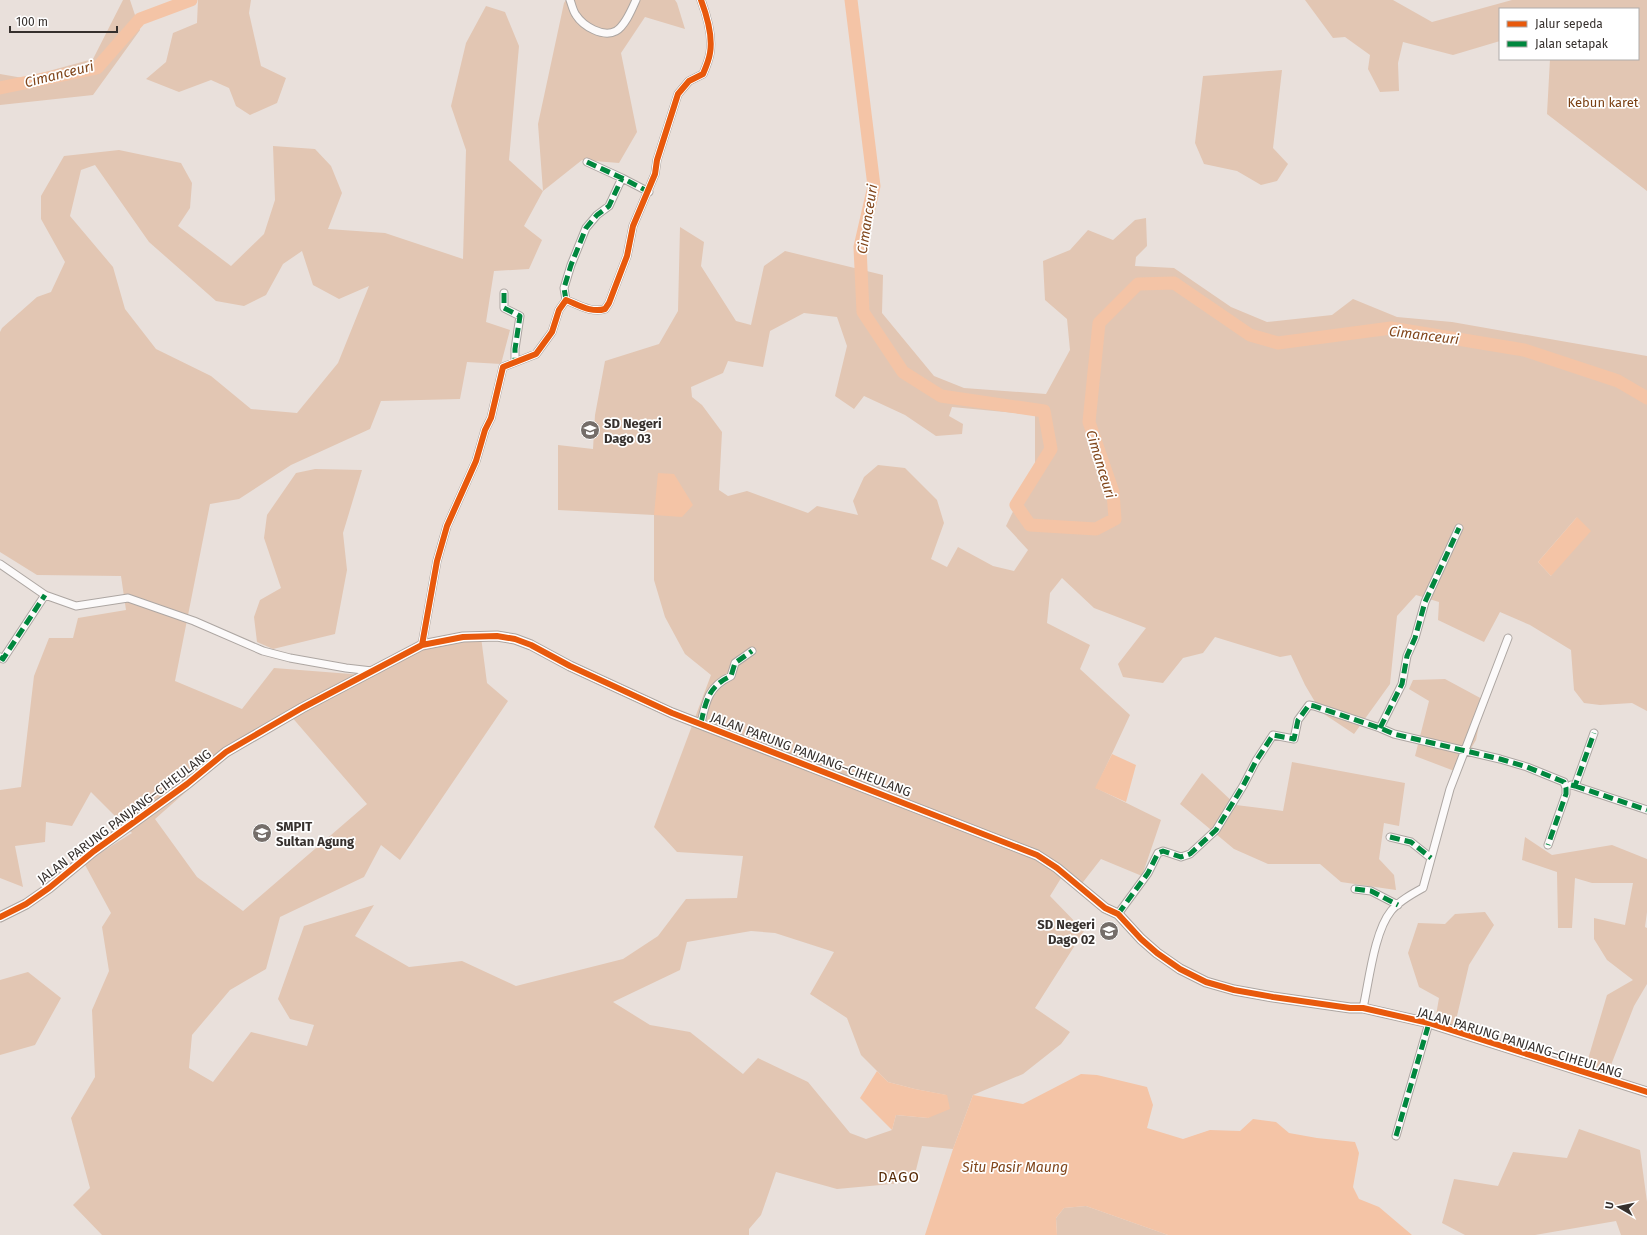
<svg xmlns="http://www.w3.org/2000/svg" width="1647" height="1235" font-family="'Fira Sans',sans-serif">
<style>
.green{fill:#e2c6b3;fill-rule:evenodd}
.water{fill:#f4c4a6}
.lines{fill:none;stroke-linecap:round;stroke-linejoin:round}
.river{stroke:#f4c4a6;stroke-width:13}
.minor-casing{stroke:#ada6a2;stroke-width:9}
.tertiary-casing{stroke:#ada6a2;stroke-width:11}
.minor{stroke:#fcfafa;stroke-width:7}
.tertiary{stroke:#fcfafa;stroke-width:9}
.quiet{stroke:#00873e;stroke-width:5;stroke-dasharray:10 5;stroke-linecap:butt}
.cycleway-casing{stroke:#fff;stroke-width:8}
.cycleway{stroke:#e8590c;stroke-width:6}
.labels{text-anchor:middle;stroke-width:3.5;stroke-linejoin:round;paint-order:stroke}
.park-label{font-size:13px;fill:#793f12;stroke:#fff}
.poi-label{font-size:13px;font-weight:bold;fill:#36302d;stroke:#fff;text-anchor:start}
.street-label{font-size:13px;fill:#36302d;stroke:#fff}
.water-label{font-size:14px;font-style:italic;fill:#81461b;stroke:#fff}
.quarter-label{font-size:15px;letter-spacing:1px;fill:#572b07;stroke:#fff}
</style>
<rect width="100%" height="100%" fill="#e9e0db"/>
<path class="green" d="M 123,0 L 130,0 L 140,30 L 93,95 L 0,105 L 0,74 L 23,78 L 93,59 Z
M 198,0 L 251,0 L 249,13 L 261,66 L 286,78 L 277,103 L 250,115 L 236,106 L 229,88 L 211,80 L 179,92 L 146,79 L 166,62 L 173,33 L 197,23 Z
M 566,0 L 675,0 L 677,3 L 685,29 L 645,17 L 621,53 L 637,132 L 619,163 L 582,160 L 543,191 L 524,226 L 542,240 L 529,269 L 494,271 L 486,322 L 510,330 L 501,364 L 467,362 L 460,399 L 381,401 L 370,429 L 291,465 L 239,499 L 210,504 L 175,681 L 242,709 L 274,668 L 364,675 L 419,646 L 481,637 L 487,683 L 508,701 L 400,860 L 381,845 L 364,877 L 280,917 L 266,969 L 230,990 L 192,1035 L 189,1068 L 213,1082 L 251,1032 L 307,1046 L 314,1025 L 290,1019 L 278,999 L 304,926 L 374,905 L 355,936 L 409,967 L 462,961 L 516,986 L 623,959 L 658,936 L 686,899 L 737,898 L 743,856 L 677,852 L 654,827 L 711,675 L 685,654 L 665,617 L 654,580 L 654,515 L 558,510 L 558,445 L 593,449 L 595,415 L 605,361 L 659,344 L 678,311 L 680,227 L 704,242 L 701,266 L 736,321 L 751,325 L 764,266 L 785,251 L 883,275 L 882,313 L 934,376 L 964,388 L 1046,394 L 1070,350 L 1067,319 L 1045,300 L 1043,261 L 1070,250 L 1088,230 L 1113,240 L 1135,220 L 1146,218 L 1147,246 L 1136,257 L 1135,266 L 1174,268 L 1231,307 L 1267,322 L 1332,315 L 1353,299 L 1397,317 L 1452,322 L 1647,356 L 1647,711 L 1632,703 L 1600,705 L 1584,703 L 1574,690 L 1571,650 L 1530,625 L 1500,612 L 1484,642 L 1438,620 L 1439,602 L 1416,595 L 1397,616 L 1390,684 L 1354,734 L 1321,712 L 1305,685 L 1291,655 L 1280,657 L 1215,637 L 1203,653 L 1183,658 L 1163,683 L 1123,677 L 1118,664 L 1146,628 L 1094,608 L 1062,578 L 1050,593 L 1047,623 L 1090,645 L 1080,669 L 1130,715 L 1096,788 L 1161,820 L 1142,876 L 1101,859 L 1080,886 L 1063,875 L 1050,896 L 1084,931 L 1035,1008 L 1070,1032 L 1061,1044 L 1023,1074 L 973,1095 L 953,1149 L 922,1146 L 913,1182 L 837,1189 L 776,1172 L 761,1215 L 749,1229 L 749,1235 L 102,1235 L 73,1205 L 90,1188 L 71,1118 L 95,1077 L 92,1010 L 109,971 L 102,927 L 111,913 L 84,863 L 132,833 L 91,792 L 72,826 L 46,822 L 45,842 L 15,846 L 23,887 L 0,878 L 0,790 L 21,787 L 34,676 L 49,638 L 73,638 L 78,618 L 126,610 L 121,576 L 37,575 L 0,552 L 0,332 L 2,328 L 37,297 L 51,292 L 65,262 L 41,219 L 41,196 L 64,156 L 119,150 L 181,163 L 192,183 L 190,208 L 178,226 L 231,266 L 264,234 L 275,200 L 273,146 L 315,149 L 331,166 L 342,193 L 328,229 L 385,233 L 463,259 L 466,150 L 451,106 L 466,43 L 486,6 L 505,12 L 519,46 L 509,160 L 543,191 L 538,124 L 564,3 ZM 95,165 L 149,242 L 216,301 L 244,306 L 266,295 L 283,264 L 302,251 L 313,285 L 339,299 L 369,286 L 338,363 L 297,413 L 251,409 L 211,376 L 156,349 L 125,309 L 113,267 L 70,216 L 81,170 ZM 804,313 L 837,317 L 847,346 L 835,396 L 854,409 L 864,396 L 905,415 L 936,436 L 962,434 L 963,424 L 949,416 L 952,407 L 1035,415 L 1035,466 L 1006,526 L 1028,550 L 1014,571 L 993,566 L 958,547 L 947,567 L 931,559 L 944,523 L 937,500 L 905,468 L 878,465 L 864,477 L 853,501 L 858,515 L 817,506 L 808,513 L 747,491 L 728,496 L 719,490 L 722,432 L 702,405 L 692,397 L 691,387 L 723,373 L 728,361 L 763,367 L 770,331 ZM 1577,517 L 1551,576 L 1538,562 ZM 290,715 L 367,804 L 243,911 L 197,877 L 155,819 L 214,767 ZM 751,931 L 775,933 L 834,952 L 810,994 L 847,1018 L 861,1055 L 888,1082 L 915,1089 L 946,1095 L 928,1118 L 896,1115 L 892,1130 L 866,1139 L 850,1133 L 808,1082 L 758,1058 L 743,1074 L 690,1032 L 650,1025 L 613,1002 L 680,970 L 687,942 Z
M 1305,0 L 1393,0 L 1432,22 L 1512,0 L 1647,0 L 1647,191 L 1547,114 L 1550,59 L 1638,59 L 1638,9 L 1500,9 L 1500,41 L 1453,55 L 1403,42 L 1398,63 L 1399,91 L 1380,92 L 1368,69 L 1370,55 L 1345,37 L 1333,38 Z
M 1282,70 L 1273,148 L 1288,164 L 1277,181 L 1261,185 L 1237,171 L 1204,164 L 1195,143 L 1203,76 Z
M 315,469 L 362,470 L 343,533 L 347,570 L 335,634 L 273,649 L 257,642 L 254,617 L 260,600 L 281,588 L 264,538 L 267,515 L 296,473 Z
M 1445,679 L 1484,700 L 1476,740 L 1457,772 L 1415,756 L 1429,701 L 1409,689 L 1413,680 Z
M 1292,762 L 1405,783 L 1399,826 L 1384,823 L 1379,859 L 1394,875 L 1396,890 L 1341,882 L 1320,864 L 1268,864 L 1234,849 L 1180,804 L 1202,773 L 1236,805 L 1283,811 Z
M 1525,837 L 1552,855 L 1612,845 L 1647,859 L 1647,912 L 1645,927 L 1647,928 L 1647,984 L 1634,1006 L 1604,1083 L 1583,1076 L 1607,995 L 1633,980 L 1607,960 L 1594,939 L 1594,918 L 1625,925 L 1633,883 L 1592,883 L 1575,878 L 1572,928 L 1558,928 L 1557,872 L 1522,860 Z
M 1485,912 L 1494,925 L 1469,965 L 1453,1033 L 1434,1027 L 1439,998 L 1419,987 L 1408,953 L 1418,923 L 1445,924 L 1455,914 Z
M 28,972 L 61,998 L 35,1045 L 0,1055 L 0,980 Z
M 1579,1129 L 1640,1150 L 1647,1202 L 1647,1235 L 1621,1235 L 1616,1221 L 1535,1235 L 1465,1235 L 1442,1223 L 1454,1179 L 1498,1186 L 1513,1152 L 1567,1158 Z
M 1086,1206 L 1168,1235 L 1057,1235 L 1056,1218 L 1064,1208 Z"/>
<path class="water" d="M 658,473 L 674,474 L 693,505 L 682,517 L 654,515 Z
M 1577,517 L 1591,531 L 1551,576 L 1538,562 Z
M 1112,754 L 1136,765 L 1126,802 L 1095,788 Z
M 877,1071 L 888,1082 L 915,1089 L 947,1095 L 950,1109 L 928,1118 L 896,1115 L 892,1130 L 860,1098 Z
M 1081,1074 L 1097,1075 L 1147,1087 L 1153,1105 L 1147,1128 L 1183,1139 L 1210,1130 L 1240,1131 L 1253,1119 L 1276,1122 L 1289,1133 L 1317,1138 L 1355,1142 L 1359,1153 L 1353,1187 L 1359,1199 L 1379,1207 L 1412,1235 L 1168,1235 L 1086,1206 L 1064,1208 L 1056,1218 L 1057,1235 L 925,1235 L 953,1149 L 973,1095 L 1023,1104 Z"/>
<g class="lines">
<path class="river" d="M 851,0 L 874,186 L 860,247 L 863,312 L 903,372 L 941,396 L 1044,411 L 1051,449 L 1016,505 L 1030,525 L 1096,529 L 1115,519 L 1113,492 L 1089,422 L 1099,323 L 1138,284 L 1174,283 L 1250,335 L 1278,343 L 1391,328 L 1524,350 L 1618,381 L 1647,398
M 0,88 L 97,68 L 140,19 L 191,0"/>
<defs>
<path id="minor" d="M 570,0 C 572,5 573,11 576,15 C 583,26 603,38 616,31 C 625,26 632,9 636,0
M 587,162 L 622,178 L 649,192
M 504,293 L 504,308 L 520,316 L 515,349 L 515,362
M 566,300 L 564,288 L 571,265 L 586,228 L 597,215 L 609,206 L 622,178
M 0,564 L 45,595 L 76,606 L 128,598 L 194,621 L 263,651 L 290,658 L 346,668 L 372,671
M 422,645 L 437,561 L 447,526 L 476,461 L 485,430 L 491,418 L 503,367 L 536,354 L 552,332 L 559,310 L 566,300 C 579,305 591,313 605,309 L 609,303 L 627,256 L 633,226 L 655,174 L 657,160 L 678,94 L 689,81 L 703,74 C 706,67 709,60 710,53 C 713,36 707,16 701,0
M 0,657 L 3,659 L 45,595
M 701,723 C 706,700 709,686 731,676 L 735,663 L 752,651
M 1380,728 L 1402,684 L 1407,656 L 1415,638 L 1425,602 L 1459,528
M 1571,785 L 1575,786 L 1594,733
M 1575,786 L 1647,810
M 1390,837 L 1411,842 L 1431,858
M 1355,889 L 1371,891 L 1398,905
M 1118,914 L 1148,873 L 1158,853 L 1163,851 L 1181,857 L 1190,854 L 1216,830 L 1243,786 L 1256,761 L 1273,735 L 1294,739 L 1298,720 L 1309,705 L 1314,706 L 1380,728 L 1394,734 L 1500,759 L 1527,767 L 1564,782 L 1566,788 L 1566,794 L 1548,845
M 1363,1008 C 1369,982 1374,932 1391,911 C 1399,901 1412,894 1423,888 L 1450,789 L 1508,638
M 1396,1136 L 1429,1023"/>
<path id="tertiary" d="M 0,917 L 26,904 L 49,888 L 94,851 L 187,784 L 226,752 L 302,708 L 422,645 L 463,637 L 497,636 L 515,639 L 531,645 L 570,666 L 672,713 L 1037,855 L 1057,868 L 1105,908 L 1118,914 L 1141,939 L 1157,953 L 1180,969 L 1206,982 L 1234,990 L 1273,997 L 1350,1008 L 1363,1008 L 1429,1023 L 1647,1092"/>
</defs>
<use href="#minor" class="minor-casing"/>
<use href="#tertiary" class="tertiary-casing"/>
<use href="#minor" class="minor"/>
<use href="#tertiary" class="tertiary"/>
<path class="quiet" d="M 587,162 L 622,178 L 649,192
M 504,293 L 504,308 L 520,316 L 515,349 L 515,362
M 566,300 L 564,288 L 571,265 L 586,228 L 597,215 L 609,206 L 622,178
M 0,657 L 3,659 L 45,595
M 701,723 C 706,700 709,686 731,676 L 735,663 L 752,651
M 1380,728 L 1402,684 L 1407,656 L 1415,638 L 1425,602 L 1459,528
M 1571,785 L 1575,786 L 1594,733
M 1575,786 L 1647,810
M 1390,837 L 1411,842 L 1431,858
M 1355,889 L 1371,891 L 1398,905
M 1118,914 L 1148,873 L 1158,853 L 1163,851 L 1181,857 L 1190,854 L 1216,830 L 1243,786 L 1256,761 L 1273,735 L 1294,739 L 1298,720 L 1309,705 L 1314,706 L 1380,728 L 1394,734 L 1500,759 L 1527,767 L 1564,782 L 1566,788 L 1566,794 L 1548,845
M 1396,1136 L 1429,1023"/>
<defs>
<path id="cycleway" d="M 422,645 L 437,561 L 447,526 L 476,461 L 485,430 L 491,418 L 503,367 L 536,354 L 552,332 L 559,310 L 566,300 C 579,305 591,313 605,309 L 609,303 L 627,256 L 633,226 L 655,174 L 657,160 L 678,94 L 689,81 L 703,74 C 706,67 709,60 710,53 C 713,36 707,16 701,0
M 0,917 L 26,904 L 49,888 L 94,851 L 187,784 L 226,752 L 302,708 L 422,645 L 463,637 L 497,636 L 515,639 L 531,645 L 570,666 L 672,713 L 1037,855 L 1057,868 L 1105,908 L 1118,914 L 1141,939 L 1157,953 L 1180,969 L 1206,982 L 1234,990 L 1273,997 L 1350,1008 L 1363,1008 L 1429,1023 L 1647,1092"/>
</defs>
<use href="#cycleway" class="cycleway-casing"/>
<use href="#cycleway" class="cycleway"/>
</g>
<defs>
<symbol id="school-disc" viewBox="-11 -11 22 22"><circle r="9.5" fill="#756e6a" stroke="#fff"/><path d="M0-5L7-2L0 1L-7-2ZM-4 1L0 2.5L4 1V4Q0 6-4 4Z" fill="#fff"/></symbol>
</defs>
<g fill-rule="evenodd">
<use href="#school-disc" x="579" y="419" width="22" height="22"/>
<use href="#school-disc" x="251" y="822" width="22" height="22"/>
<use href="#school-disc" x="1098" y="920" width="22" height="22"/>
</g>
<g class="labels">
<g class="park-label">
<text x="1603" y="107">Kebun karet</text>
</g>
<g class="poi-label">
<text x="604" y="428">SD Negeri<tspan x="604" dy="15">Dago 03</tspan></text>
<text x="276" y="831">SMPIT<tspan x="276" dy="15">Sultan Agung</tspan></text>
<text x="1095" y="929" text-anchor="end">SD Negeri<tspan x="1095" dy="15">Dago 02</tspan></text>
</g>
<g class="street-label">
<text transform="translate(811 754) rotate(21)" y="5">JALAN PARUNG PANJANG–CIHEULANG</text>
<text transform="translate(124 816) rotate(-37)" y="5">JALAN PARUNG PANJANG–CIHEULANG</text>
<text transform="translate(1520 1042) rotate(17)" y="5">JALAN PARUNG PANJANG–CIHEULANG</text>
</g>
<g class="water-label">
<text transform="translate(59 74) rotate(-14)" y="5">Cimanceuri</text>
<text transform="translate(867 219) rotate(-81)" y="5">Cimanceuri</text>
<text transform="translate(1424 335) rotate(7)" y="5">Cimanceuri</text>
<text transform="translate(1101 464) rotate(73)" y="5">Cimanceuri</text>
<text x="1015" y="1172">Situ Pasir Maung</text>
</g>
<g class="quarter-label">
<text x="899" y="1182">DAGO</text>
</g>
</g>
<rect x="1499" y="8" width="140" height="52" fill="#ffffff" stroke="#afacab"/>
<rect x="1507" y="21" width="20" height="6" fill="#e8590c" stroke="#afacab"/>
<text x="1535" y="28" font-size="12" fill="#36302d">Jalur sepeda</text>
<rect x="1507" y="41" width="20" height="6" fill="#00873e" stroke="#afacab"/>
<text x="1535" y="48" font-size="12" fill="#36302d">Jalan setapak</text>
<g transform="translate(1619 1207) rotate(279)" stroke="#ffffff" stroke-width="3" paint-order="stroke">
<path d="M0-3L7 15L0 10L-7 15Z" fill="#36302d"/>
<text y="-6" font-size="11" font-weight="bold" text-anchor="middle" fill="#36302d">U</text>
</g>
<path d="M10 26v6h107v-6" fill="none" stroke="#36302d" stroke-width="2"/>
<text x="16" y="26" font-size="12" fill="#36302d" stroke="#ffffff" stroke-width="3" paint-order="stroke">100 m</text>
</svg>
